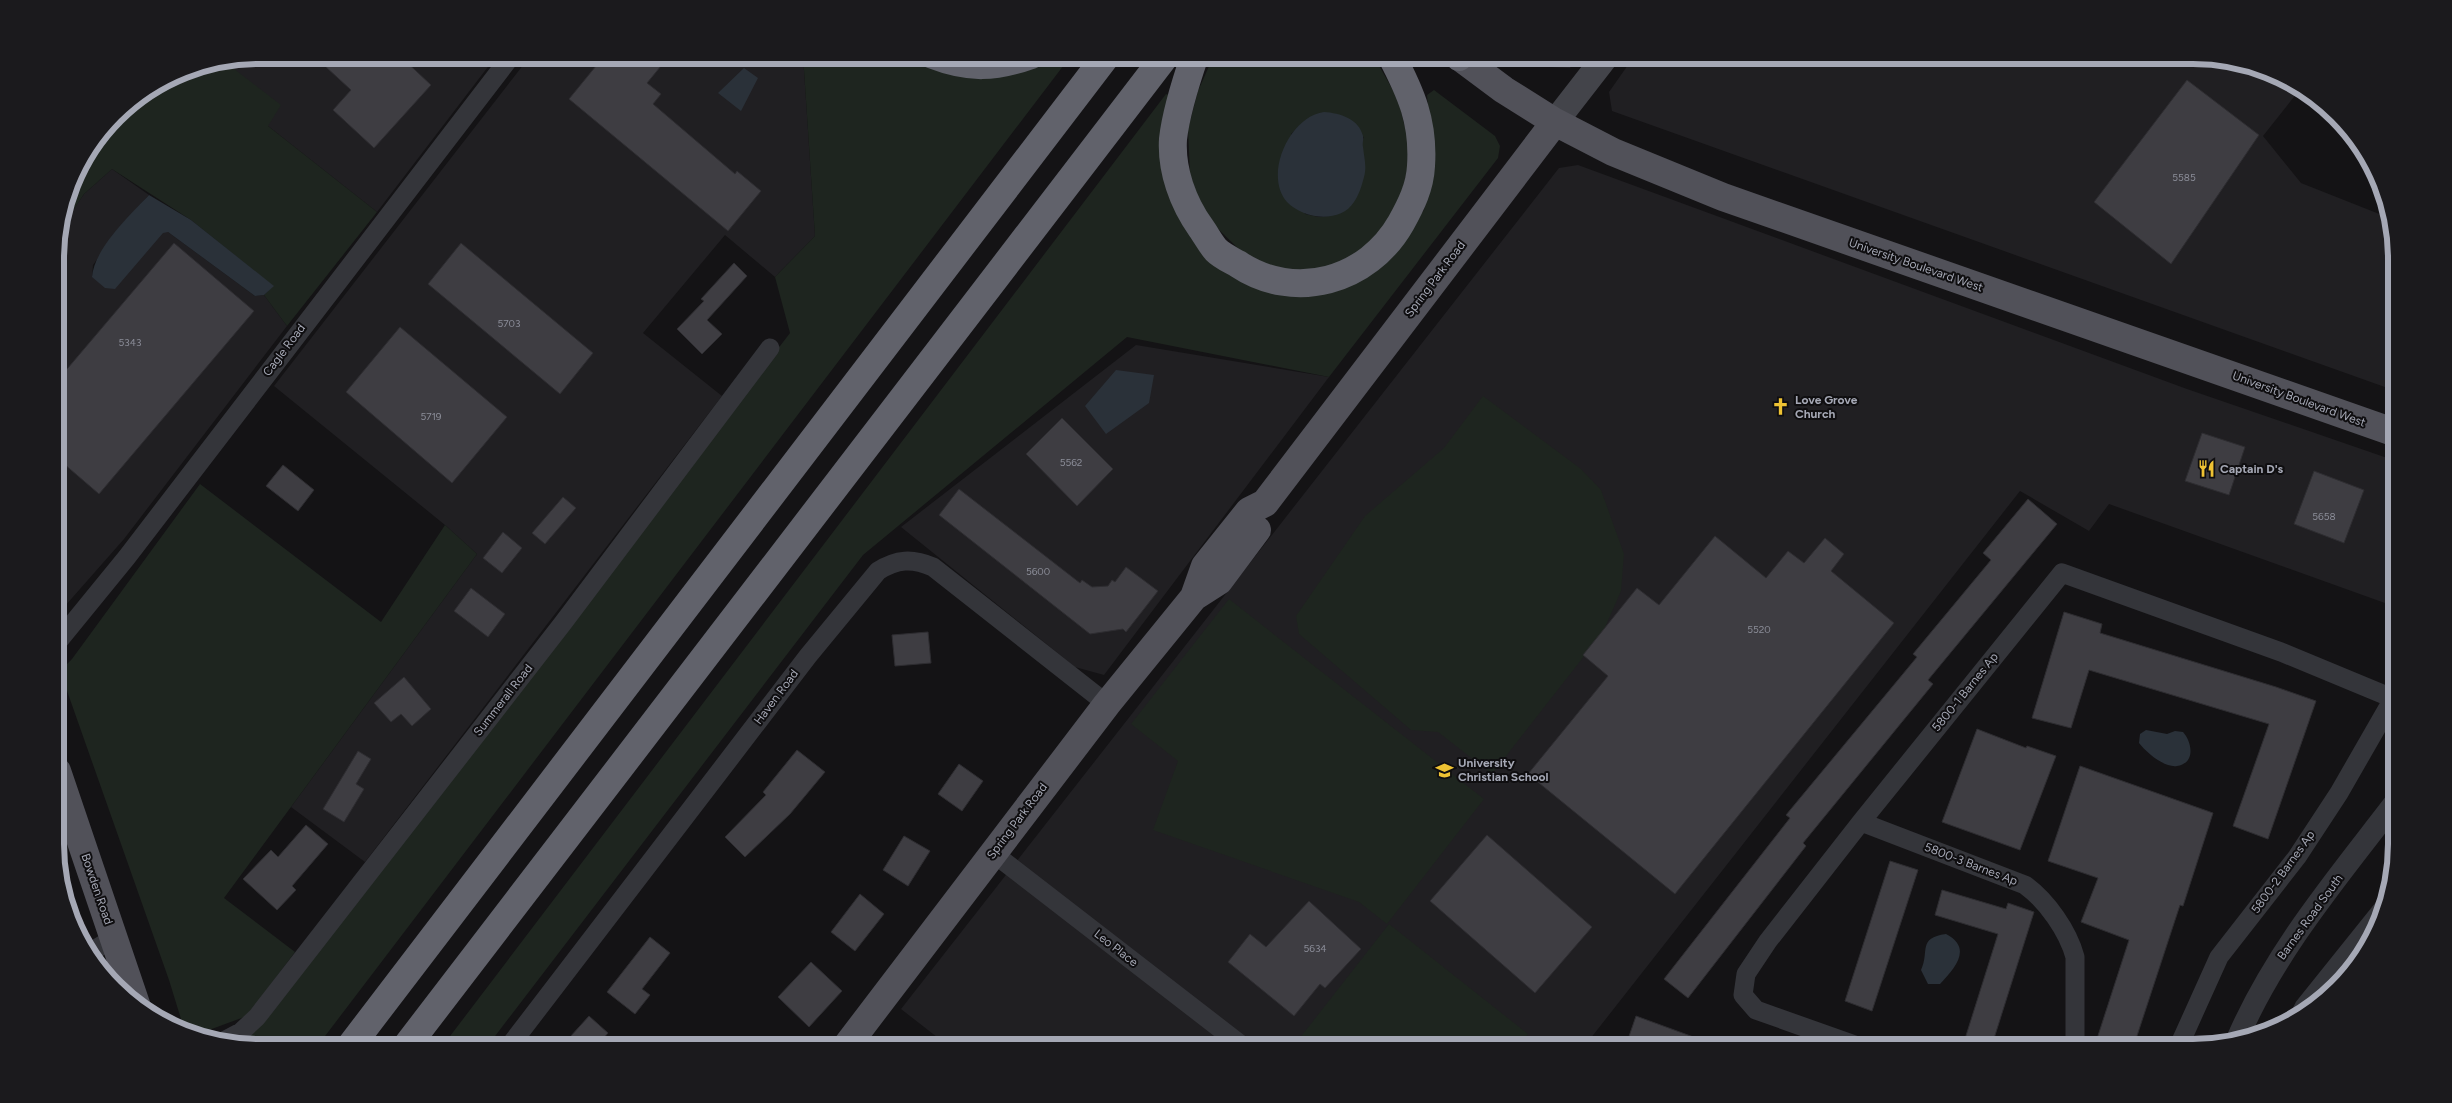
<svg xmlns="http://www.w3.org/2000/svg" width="2452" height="1103" font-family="Figtree,sans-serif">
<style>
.built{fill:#201f22}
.green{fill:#1e251f;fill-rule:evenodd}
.water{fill:#2a3139}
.building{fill:#3e3d42;stroke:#2e2d31}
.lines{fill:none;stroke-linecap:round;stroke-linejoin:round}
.minor{stroke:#34353a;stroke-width:19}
.tertiary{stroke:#34353a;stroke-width:22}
.secondary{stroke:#43444a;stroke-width:26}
.primary{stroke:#515159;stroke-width:28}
.motorway{stroke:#61626b;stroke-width:28}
.labels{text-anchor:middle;stroke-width:4;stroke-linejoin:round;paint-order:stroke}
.number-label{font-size:10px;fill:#8b8d98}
.street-label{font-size:12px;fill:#a5a8b5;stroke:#0f0e10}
.poi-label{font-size:12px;font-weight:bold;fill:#a5a8b5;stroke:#0f0e10;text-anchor:start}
.rim{fill:none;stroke:#a5a8b5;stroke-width:6}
</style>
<rect width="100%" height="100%" fill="#141315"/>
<path class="built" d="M 259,55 L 497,55 L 377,212 L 268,126 L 225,62 Z
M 531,55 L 803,55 L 815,236 L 775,277 L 725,235 L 643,333 L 722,396 L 365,862 L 291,807 L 477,554 L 445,525 L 274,386 Z
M 1532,55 L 1579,55 L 1570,68 L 1549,67 Z
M 1635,55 L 2193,55 L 2271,70 L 2301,88 L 2263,136 L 2301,183 L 2392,219 L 2395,233 L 2396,391 L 1612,111 L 1609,92 Z
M 1578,165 L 2187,389 L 2396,461 L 2396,607 L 2109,504 L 2089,531 L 2020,491 L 1583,1048 L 951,1048 L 901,1009 L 1559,168 Z
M 112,169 L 149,195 L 123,223 L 93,265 L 92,277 L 163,232 L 168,232 L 255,296 L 264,295 L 287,326 L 124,539 L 65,606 L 56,606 L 55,245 L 59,231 L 84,194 Z
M 1136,345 L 1329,377 L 1104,675 L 1075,667 L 901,527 Z"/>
<path class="green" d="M 803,55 L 912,55 L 925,64 L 1033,68 L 1056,55 L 1067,55 L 1070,57 L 316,1048 L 259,1048 L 240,1044 L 250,1035 L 790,333 L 775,277 L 815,236 Z
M 1214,55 L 1373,55 L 1398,99 L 1412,156 L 1395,215 L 1362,252 L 1329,267 L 1299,271 L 1271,266 L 1243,253 L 1216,227 L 1200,204 L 1190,174 L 1188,129 L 1198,91 ZM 1309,118 L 1364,137 L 1330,216 L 1319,217 L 1305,214 L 1291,134 Z
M 225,62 L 281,105 L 268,126 L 377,212 L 287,326 L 264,295 L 273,286 L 191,220 L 112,169 L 84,194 L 59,231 L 76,169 L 124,106 L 181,70 L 195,68 L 203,73 L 211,64 Z
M 1434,90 L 1495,136 L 1500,146 L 1498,158 L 1329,377 L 1127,337 L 863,555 L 486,1048 L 441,1048 L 1166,94 L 1173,96 L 1166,171 L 1258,288 L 1391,255 L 1424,210 L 1433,163 L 1427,95 Z
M 1483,396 L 1581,469 L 1601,490 L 1624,554 L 1621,591 L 1603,632 L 1492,774 L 1438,732 L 1411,730 L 1299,634 L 1296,616 L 1365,516 L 1444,448 Z
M 200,484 L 381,622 L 445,525 L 477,554 L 224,898 L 295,952 L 247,1016 L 198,1034 L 185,1032 L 169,980 L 60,671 L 72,659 Z
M 1229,599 L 1484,799 L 1387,924 L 1359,902 L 1153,830 L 1178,761 L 1131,724 Z
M 1389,924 L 1528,1034 L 1517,1048 L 1292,1048 Z"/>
<path class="water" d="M 744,68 L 758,78 L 741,111 L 718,93 Z
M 1324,112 C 1340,113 1359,119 1363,136 C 1364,139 1362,143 1363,147 C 1364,157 1367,167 1364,177 C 1362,185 1359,195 1354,202 C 1340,224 1303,219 1287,202 C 1263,175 1290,116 1324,112 Z
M 149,195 L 191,220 L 274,286 L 264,295 L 255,296 L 168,232 L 163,233 L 115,289 L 105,288 L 92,277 C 94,249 130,215 149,195 Z
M 1116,370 L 1154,375 L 1149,403 L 1106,434 L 1085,406 Z
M 2146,730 L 2167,734 L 2175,731 L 2183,732 C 2192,742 2196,763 2177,766 C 2164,768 2146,752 2139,743 L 2140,734 Z
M 1946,934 C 1973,948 1955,968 1940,984 L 1928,984 L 1921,970 C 1930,951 1917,938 1946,934 Z"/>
<path class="building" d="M 313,55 L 399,55 L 431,85 L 374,148 L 333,110 L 351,90 Z
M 605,55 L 670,55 L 647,83 L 661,94 L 653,104 L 735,174 L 737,171 L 761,191 L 728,231 L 569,99 Z
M 2187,80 L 2259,135 L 2171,264 L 2094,202 Z
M 174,243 L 254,311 L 99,494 L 56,457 L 56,382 Z
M 461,243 L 593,353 L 560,394 L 428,284 Z
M 734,263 L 747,276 L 707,320 L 722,334 L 702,354 L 677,329 L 704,301 L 701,299 Z
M 400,327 L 507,417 L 452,483 L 346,392 Z
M 1062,418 L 1113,469 L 1077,506 L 1026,454 Z
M 2202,433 L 2245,447 L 2229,495 L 2185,481 Z
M 283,465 L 314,490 L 298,511 L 266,486 Z
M 2314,471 L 2364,490 L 2344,543 L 2294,524 Z
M 959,489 L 1080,583 L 1082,580 L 1092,587 L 1108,586 L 1112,580 L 1115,582 L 1126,567 L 1158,591 L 1126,632 L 1123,629 L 1090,634 L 939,515 Z
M 563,497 L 576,508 L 545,544 L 532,533 Z
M 2028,499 L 2057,524 L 1928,680 L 1933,684 L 1803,843 L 1806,846 L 1688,998 L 1664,979 L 1790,818 L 1786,815 L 1917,657 L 1913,654 L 1991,560 L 1983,553 Z
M 503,532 L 522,548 L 502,573 L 483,558 Z
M 1715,536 L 1766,578 L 1788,551 L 1804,563 L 1825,538 L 1844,554 L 1831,571 L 1894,623 L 1675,894 L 1528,774 L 1608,676 L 1583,655 L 1637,588 L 1659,605 Z
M 471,588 L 505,614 L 488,637 L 454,611 Z
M 2064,612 L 2102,624 L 2100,633 L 2276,687 L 2316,701 L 2268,839 L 2233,826 L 2269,724 L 2089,670 L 2071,728 L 2032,718 Z
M 928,632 L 931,663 L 895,666 L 892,635 Z
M 404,677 L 431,709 L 412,726 L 401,714 L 391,722 L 374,703 Z
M 1977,729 L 2026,748 L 2027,746 L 2056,756 L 2020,850 L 1942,822 Z
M 797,750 L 825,772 L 790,814 L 745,857 L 725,837 L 766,795 L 763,792 Z
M 358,751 L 371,759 L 356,784 L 364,789 L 344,822 L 323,809 Z
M 959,764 L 983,781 L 962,811 L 938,794 Z
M 2080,766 L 2213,813 L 2183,906 L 2180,905 L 2133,1048 L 2094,1048 L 2129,940 L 2081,922 L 2098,878 L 2048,861 Z
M 306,825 L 328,844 L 292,886 L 296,890 L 277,910 L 243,879 L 271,850 L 278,857 Z
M 1487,835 L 1592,927 L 1535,993 L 1430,901 Z
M 904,836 L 930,851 L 908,886 L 883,870 Z
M 1890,861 L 1918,870 L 1872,1011 L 1845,1001 Z
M 1942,890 L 2006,909 L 2008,903 L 2034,912 L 1991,1048 L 1980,1048 L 1964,1042 L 1998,934 L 1935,915 Z
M 860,894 L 884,914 L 855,951 L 831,932 Z
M 1309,901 L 1361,949 L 1325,988 L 1320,984 L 1294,1016 L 1228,962 L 1250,934 L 1266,947 Z
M 650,937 L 670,953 L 642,989 L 650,995 L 635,1014 L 607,992 Z
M 811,962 L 842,991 L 809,1027 L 778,997 Z
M 589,1016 L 608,1033 L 595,1048 L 560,1048 Z
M 1636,1016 L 1718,1046 L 1718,1048 L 1625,1048 Z"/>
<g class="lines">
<path class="minor" d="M 56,644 L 127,557 L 512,55
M 1861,822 L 2025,885 C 2047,901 2068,931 2075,957 L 2075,1048
M 993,853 L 1240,1044
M 89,953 L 114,938
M 2299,1017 L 2304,1007 L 2385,906
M 224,1041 L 241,1032 L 257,1017 L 563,623 L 770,348
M 508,1048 L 808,656 L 878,571 C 897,559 912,558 933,567 L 1107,704
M 1863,1048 L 1756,1010 L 1743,995 L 1746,974 L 1768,941 L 1861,822 L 2062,573 L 2281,652 L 2397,700
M 2178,1048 L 2219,957 L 2297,857 L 2339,793 L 2393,699"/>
<path class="tertiary" d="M 2236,1042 C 2274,952 2338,877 2397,800"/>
<path class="secondary" d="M 1555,122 L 1607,55"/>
<path class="primary" d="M 1457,55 L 1504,90 L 1555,122 L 1613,152 L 1723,197 L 2396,433
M 1194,597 L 1219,581 L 1257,530
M 57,771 L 137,1007
M 845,1048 L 1107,704 L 1194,597 L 1205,566 L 1249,511 L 1265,503 L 1555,122"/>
<path class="motorway" d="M 933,55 C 969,69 995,68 1031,55
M 1195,55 C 1186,81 1176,112 1173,139 C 1171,170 1183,203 1201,228 C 1206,235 1210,243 1216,250 C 1222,256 1231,260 1238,264 C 1295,302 1368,281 1401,223 C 1411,205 1420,187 1421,166 C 1424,122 1411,93 1391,55
M 1458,55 L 1459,57
M 349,1048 L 1107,55
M 405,1048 L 1166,55"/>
</g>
<defs>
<symbol id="church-bare" viewBox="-9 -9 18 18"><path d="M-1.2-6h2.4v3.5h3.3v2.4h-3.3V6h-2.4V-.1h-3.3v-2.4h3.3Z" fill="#eec233" stroke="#0f0e10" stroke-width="2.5" paint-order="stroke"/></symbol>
<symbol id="restaurant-bare" viewBox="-9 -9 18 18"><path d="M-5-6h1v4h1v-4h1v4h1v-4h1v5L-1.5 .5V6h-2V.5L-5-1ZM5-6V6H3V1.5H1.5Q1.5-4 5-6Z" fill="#eec233" stroke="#0f0e10" stroke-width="2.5" paint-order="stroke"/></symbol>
<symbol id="school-bare" viewBox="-9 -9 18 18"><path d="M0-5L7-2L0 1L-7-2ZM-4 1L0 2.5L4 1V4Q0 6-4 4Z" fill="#eec233" stroke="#0f0e10" stroke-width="2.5" paint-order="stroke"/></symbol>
</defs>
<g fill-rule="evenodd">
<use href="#church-bare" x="1768" y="394" width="25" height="25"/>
<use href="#restaurant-bare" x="2194" y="456" width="25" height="25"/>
<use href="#school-bare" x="1432" y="758" width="25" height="25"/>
</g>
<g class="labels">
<g class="number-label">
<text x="2184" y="181">5585</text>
<text x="509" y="327">5703</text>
<text x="130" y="346">5343</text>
<text x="431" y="420">5719</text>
<text x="1071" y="466">5562</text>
<text x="2324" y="520">5658</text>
<text x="1038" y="575">5600</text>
<text x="1759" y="633">5520</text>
<text x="1315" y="952">5634</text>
</g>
<g class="street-label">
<text transform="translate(1916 265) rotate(19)" y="4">University Boulevard West</text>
<text transform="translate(1435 279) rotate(-53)" y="4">Spring Park Road</text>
<text transform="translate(284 350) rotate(-53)" y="4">Cagle Road</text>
<text transform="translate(2299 399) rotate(20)" y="4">University Boulevard West</text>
<text transform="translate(1965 692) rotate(-51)" y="4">5800-1 Barnes Ap</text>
<text transform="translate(776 697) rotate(-53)" y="4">Haven Road</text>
<text transform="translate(503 700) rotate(-52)" y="4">Summerall Road</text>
<text transform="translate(1017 821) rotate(-53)" y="4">Spring Park Road</text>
<text transform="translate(1971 864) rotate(21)" y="4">5800-3 Barnes Ap</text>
<text transform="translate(2283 872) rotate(-54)" y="4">5800-2 Barnes Ap</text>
<text transform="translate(97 889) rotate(71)" y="4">Bowden Road</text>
<text transform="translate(2310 917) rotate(-54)" y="4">Barnes Road South</text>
<text transform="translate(1116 948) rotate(38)" y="4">Leo Place</text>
</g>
<g class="poi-label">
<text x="1795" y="404">Love Grove<tspan x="1795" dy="14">Church</tspan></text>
<text x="2220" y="473">Captain D's</text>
<text x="1458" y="767">University<tspan x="1458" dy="14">Christian School</tspan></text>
</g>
</g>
<path d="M0 0H2452V1103H0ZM259 64H2193A195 195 0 0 1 2388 259V844A195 195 0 0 1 2193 1039H259A195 195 0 0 1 64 844V259A195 195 0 0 1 259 64Z" fill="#1b1a1d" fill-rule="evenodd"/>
<path class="rim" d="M259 64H2193A195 195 0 0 1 2388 259V844A195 195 0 0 1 2193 1039H259A195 195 0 0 1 64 844V259A195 195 0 0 1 259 64Z"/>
</svg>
